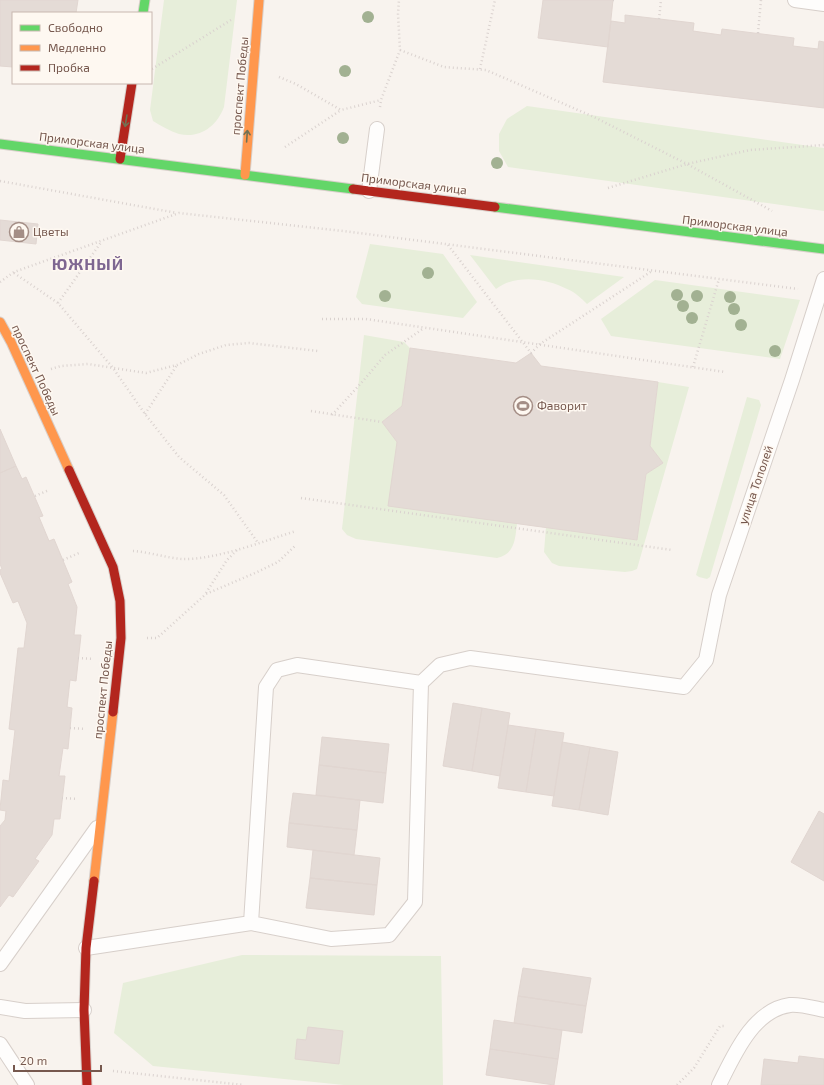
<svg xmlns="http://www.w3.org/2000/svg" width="824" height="1085" font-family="'Exo 2',sans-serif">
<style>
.green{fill:#e7eeda}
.building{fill:#e4dbd6;stroke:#e1d6d1}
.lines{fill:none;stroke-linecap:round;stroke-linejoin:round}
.lane-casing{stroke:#d7cfca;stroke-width:16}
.fast-casing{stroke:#d8cfca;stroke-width:11}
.slow-casing{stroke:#d8cfca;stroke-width:11}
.jam-casing{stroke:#d8cfca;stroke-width:11}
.path{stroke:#dad2cf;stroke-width:2.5;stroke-dasharray:1 3;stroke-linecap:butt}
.lane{stroke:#fefdfc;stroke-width:14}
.fast{stroke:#63d668;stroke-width:9}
.slow{stroke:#ff974d;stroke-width:9}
.jam{stroke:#b3261e;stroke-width:9}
.tree{fill:#a2b192}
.oneway{stroke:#727153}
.labels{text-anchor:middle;stroke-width:3;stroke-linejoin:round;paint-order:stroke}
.street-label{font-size:12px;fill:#76584e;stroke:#fef8f1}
.poi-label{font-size:12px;fill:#76584e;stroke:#fef8f1;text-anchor:start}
.district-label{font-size:16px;font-weight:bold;letter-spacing:1px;fill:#7e6691;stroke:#fef8f1}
</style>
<rect width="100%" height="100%" fill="#f8f3ee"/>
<path class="green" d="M 164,0 L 237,0 L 224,107 C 217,126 200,139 179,134 C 170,131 161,126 153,121 L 150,110 Z
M 527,106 L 824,148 L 824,211 L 508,167 L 499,151 L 499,134 L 507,119 Z
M 370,244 L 443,254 L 477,302 L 463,318 L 362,304 L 356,297 Z
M 470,255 L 624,277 L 587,304 C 581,298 575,292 567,289 C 546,278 516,274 496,289 Z
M 655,280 L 800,300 L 780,359 L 611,336 L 601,319 Z
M 364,335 L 404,342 L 410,348 L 402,406 L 382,422 L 397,442 L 517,524 C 515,539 515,554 497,558 L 356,539 L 347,535 L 342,529 Z
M 658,382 L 689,387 L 637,569 L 632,571 L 625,572 L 559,566 L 552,563 L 544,552 L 546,527 L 637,540 L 646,474 L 663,463 L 650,446 Z
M 747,397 L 759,400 L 761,405 L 710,577 L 707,579 L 699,577 L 696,575 Z
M 242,955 L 441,956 L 443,1085 L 344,1085 L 153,1066 L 114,1033 L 123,983 Z"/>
<path class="building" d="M 0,0 L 78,0 L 76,13 L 13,13 L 13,67 L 0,66 Z
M 543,0 L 613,0 L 608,47 L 538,38 Z
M 625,15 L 694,23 L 693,31 L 721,35 L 722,29 L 794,38 L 793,46 L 818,49 L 819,41 L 824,42 L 824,108 L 603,82 L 611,21 L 625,23 Z
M 0,220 L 38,224 L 36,244 L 0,240 Z
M 410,348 L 516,363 L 531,353 L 541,366 L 658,382 L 650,446 L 663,463 L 646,474 L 637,540 L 388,506 L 397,442 L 382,422 L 402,406 Z
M 0,429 L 16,466 L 0,473 Z
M 16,466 L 22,479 L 26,477 L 43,516 L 39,517 L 49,541 L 54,539 L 72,582 L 68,584 L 77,607 L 74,635 L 81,635 L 76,681 L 70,680 L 67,707 L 72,708 L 68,749 L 63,748 L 59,776 L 65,776 L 60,819 L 54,819 L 52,835 L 35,859 L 39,861 L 13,897 L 9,895 L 0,907 L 0,826 L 5,820 L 6,811 L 0,810 L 0,809 L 3,780 L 9,781 L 15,730 L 9,729 L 18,648 L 24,648 L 27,623 L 18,601 L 13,603 L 0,573 L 0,570 L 2,569 L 0,564 L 0,473 Z
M 453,703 L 482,708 L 472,771 L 443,766 Z
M 482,708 L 510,713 L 500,776 L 472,771 Z
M 508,725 L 536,729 L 526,792 L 498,788 Z
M 536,729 L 564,733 L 554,796 L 526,792 Z
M 322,737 L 389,744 L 386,773 L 319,765 Z
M 562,742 L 590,747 L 579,810 L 552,806 Z
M 590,747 L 618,752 L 608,815 L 579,810 Z
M 319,765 L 386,773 L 383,803 L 316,795 Z
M 293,793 L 360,800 L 357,830 L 289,823 Z
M 819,811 L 824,814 L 824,881 L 791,862 Z
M 289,823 L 357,830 L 354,855 L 287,847 Z
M 313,850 L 380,858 L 377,885 L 310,878 Z
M 310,878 L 377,885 L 374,915 L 306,908 Z
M 523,968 L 591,978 L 586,1006 L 518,996 Z
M 518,996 L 586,1006 L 582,1033 L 514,1023 Z
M 494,1020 L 562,1030 L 558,1059 L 490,1049 Z
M 308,1027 L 343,1031 L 339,1064 L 295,1059 L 297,1039 L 306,1040 Z
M 490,1049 L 558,1059 L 554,1085 L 486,1075 Z
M 799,1056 L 824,1059 L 824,1085 L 761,1085 L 764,1059 L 798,1063 Z"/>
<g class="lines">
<defs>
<path id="lane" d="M 795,0 L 824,4
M 369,191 L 377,129
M 251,923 L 266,687 L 277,670 L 297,665 L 421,683
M 86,948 L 251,923 L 331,939 L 389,935 L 415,902 L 421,683 L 440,665 L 470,658 L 684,687 L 706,660 L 719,595 L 792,380 L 824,279
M 0,964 L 97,828
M 0,1007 L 25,1011 L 84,1010
M 0,1044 L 27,1085
M 719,1085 C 734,1055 753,1010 790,1005 C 800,1004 814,1008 824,1010"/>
<path id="fast" d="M 143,13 L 145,0
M 0,144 L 353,189
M 495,207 L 824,249"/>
<path id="slow" d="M 245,175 L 259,0
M 0,322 L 11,342 L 69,470
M 94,881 L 113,712"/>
<path id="jam" d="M 120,159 L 132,83
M 353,189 L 495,207
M 69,470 L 113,567 L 120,601 L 121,638 L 113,712
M 87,1085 L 84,1010 L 86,948 L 94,881"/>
</defs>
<use href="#lane" class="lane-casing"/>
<use href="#fast" class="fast-casing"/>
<use href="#slow" class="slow-casing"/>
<use href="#jam" class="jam-casing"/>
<path class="path" d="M 613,0 L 614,0
M 659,19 L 661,0
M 758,33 L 761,0
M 400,50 L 444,67 L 486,70 L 594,117 L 687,164 L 772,211
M 152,69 L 231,20
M 480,69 L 495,0
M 279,77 L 296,84 L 341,110 L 381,100
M 380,107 L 381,100 L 400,50 L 398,14 L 399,0
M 285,147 L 341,110
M 0,181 L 177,213
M 608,188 L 687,164 L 750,150 L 824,145
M 448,245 L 531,353 L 540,344 L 652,271
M 14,273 L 58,303 L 113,368 L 145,414 L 179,457 L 224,495 L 258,543
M 0,282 L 14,272 L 179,213 L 343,231 L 798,289
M 58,303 L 102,241
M 322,319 L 366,319 L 725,372
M 693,367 L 719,279
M 51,369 L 61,366 L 88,364 L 146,373 L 177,365 L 199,354 L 226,345 L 249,343 L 318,351
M 311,411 L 382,422
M 145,414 L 177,365
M 332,415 L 363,381 L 385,355 L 424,328
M 35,496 L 49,490
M 301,498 L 672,550
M 133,551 C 149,552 167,558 182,559 C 216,560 264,541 296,531
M 63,560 L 79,553
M 206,593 L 227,560 L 238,549
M 147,638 L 157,638 L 206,594 L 255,573 L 278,562 L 295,546
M 78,658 L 94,659
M 70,728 L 85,729
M 62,798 L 77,799
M 113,1071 L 244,1085
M 677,1085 L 694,1068 L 720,1026 L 726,1026"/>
<use href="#lane" class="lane"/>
<use href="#fast" class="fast"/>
<use href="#slow" class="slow"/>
<use href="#jam" class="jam"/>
</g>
<g class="tree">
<circle cx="368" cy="17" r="6"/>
<circle cx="345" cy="71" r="6"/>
<circle cx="343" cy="138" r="6"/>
<circle cx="497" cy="163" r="6"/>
<circle cx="428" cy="273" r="6"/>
<circle cx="677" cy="295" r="6"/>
<circle cx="385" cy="296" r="6"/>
<circle cx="697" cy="296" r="6"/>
<circle cx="730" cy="297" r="6"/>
<circle cx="683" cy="306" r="6"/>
<circle cx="734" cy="309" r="6"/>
<circle cx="692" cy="318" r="6"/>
<circle cx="741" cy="325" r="6"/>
<circle cx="775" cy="351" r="6"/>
</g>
<defs><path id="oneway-shaft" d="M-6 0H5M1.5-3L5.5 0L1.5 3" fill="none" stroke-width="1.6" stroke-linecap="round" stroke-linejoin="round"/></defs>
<g class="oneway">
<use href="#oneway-shaft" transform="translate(126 121) rotate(99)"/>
<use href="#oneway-shaft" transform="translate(247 136) rotate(-86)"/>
</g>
<defs>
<symbol id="shop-ring" viewBox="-11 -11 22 22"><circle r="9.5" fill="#fef8f1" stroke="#a48e86" stroke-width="1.5"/><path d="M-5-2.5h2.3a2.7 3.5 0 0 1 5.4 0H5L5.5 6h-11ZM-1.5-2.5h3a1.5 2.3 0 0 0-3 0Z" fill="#a48e86"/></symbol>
<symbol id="stadium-ring" viewBox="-11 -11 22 22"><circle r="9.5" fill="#fef8f1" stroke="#a48e86" stroke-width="1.5"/><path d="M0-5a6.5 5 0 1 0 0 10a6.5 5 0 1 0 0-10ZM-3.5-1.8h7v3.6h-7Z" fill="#a48e86"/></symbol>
</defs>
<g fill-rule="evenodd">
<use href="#shop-ring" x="8" y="221" width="22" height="22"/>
<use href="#stadium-ring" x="512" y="395" width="22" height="22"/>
</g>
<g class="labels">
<g class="street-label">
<text transform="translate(240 86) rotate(-85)" y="4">проспект Победы</text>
<text transform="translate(92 143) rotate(7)" y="4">Приморская улица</text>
<text transform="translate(414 184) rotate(7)" y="4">Приморская улица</text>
<text transform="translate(735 226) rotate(7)" y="4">Приморская улица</text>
<text transform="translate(36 370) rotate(65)" y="4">проспект Победы</text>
<text transform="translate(756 485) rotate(-71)" y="4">улица Тополей</text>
<text transform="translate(103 690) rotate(-84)" y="4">проспект Победы</text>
</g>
<g class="poi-label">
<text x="33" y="236">Цветы</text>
<text x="537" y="410">Фаворит</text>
</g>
<g class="district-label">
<text x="88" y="270">ЮЖНЫЙ</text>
</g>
</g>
<rect x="12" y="12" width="140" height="72" fill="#fef8f1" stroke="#c8b8b0"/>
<rect x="20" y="25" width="20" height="6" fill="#63d668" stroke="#c8b8b0"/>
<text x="48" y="32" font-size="12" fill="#76584e">Свободно</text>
<rect x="20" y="45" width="20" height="6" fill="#ff974d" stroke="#c8b8b0"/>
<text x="48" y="52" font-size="12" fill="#76584e">Медленно</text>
<rect x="20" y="65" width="20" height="6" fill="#b3261e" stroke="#c8b8b0"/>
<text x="48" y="72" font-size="12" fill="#76584e">Пробка</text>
<path d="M14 1065v6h87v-6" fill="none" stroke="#76584e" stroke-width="2"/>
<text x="20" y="1065" font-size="12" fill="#76584e" stroke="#fef8f1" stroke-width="3" paint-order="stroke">20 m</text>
</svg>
